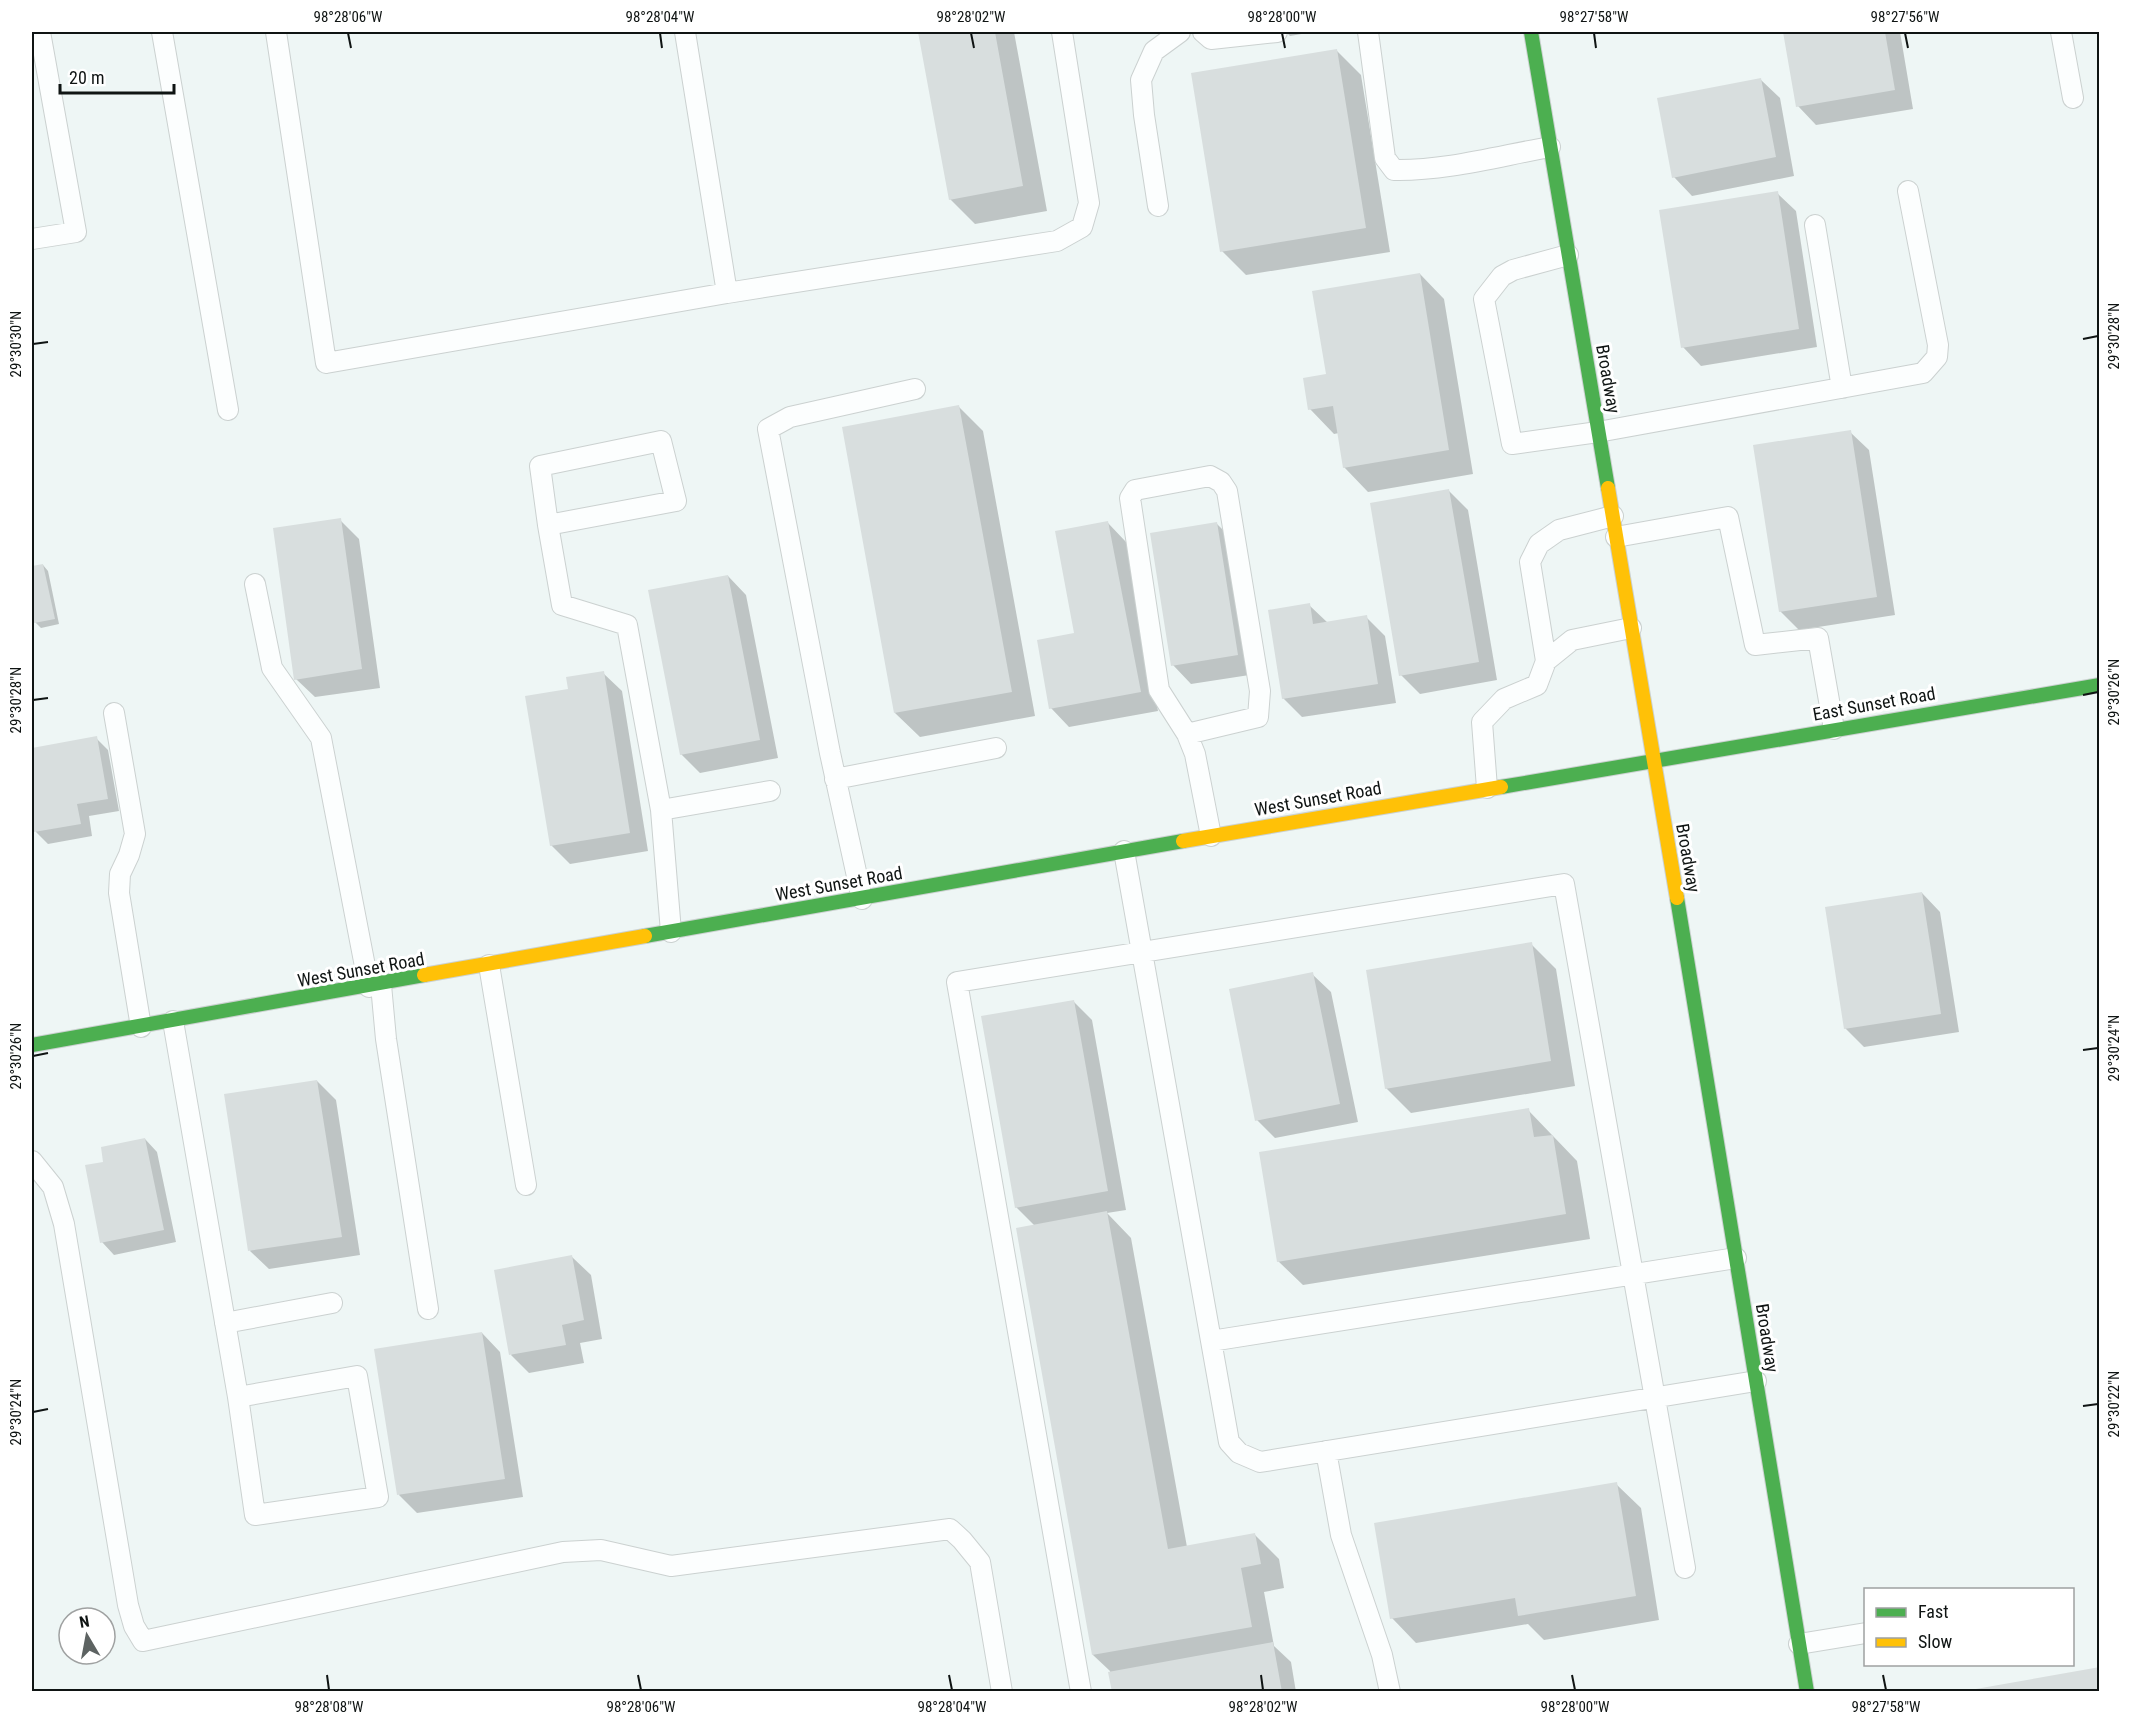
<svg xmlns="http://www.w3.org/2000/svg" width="2131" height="1723" font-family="'Roboto Condensed',sans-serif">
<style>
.shadow{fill:#0003}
.building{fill:#d8dede}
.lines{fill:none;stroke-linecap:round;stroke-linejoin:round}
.lane-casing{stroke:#cbd1d0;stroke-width:22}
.fast-casing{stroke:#cbd1d0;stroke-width:16}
.slow-casing{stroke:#cbd1d0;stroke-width:16}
.lane{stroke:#fcfefe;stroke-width:20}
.fast{stroke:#4caf50;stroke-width:14}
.slow{stroke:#ffc107;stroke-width:14}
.ticks{fill:none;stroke:#0f1413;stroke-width:2}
.labels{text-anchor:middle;stroke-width:6;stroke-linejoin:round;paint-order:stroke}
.street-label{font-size:18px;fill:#0f1413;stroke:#fff}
.neatline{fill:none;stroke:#0f1413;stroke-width:2}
.ticks-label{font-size:15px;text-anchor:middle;fill:#0f1413}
</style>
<rect width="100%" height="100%" fill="#eef6f5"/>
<path class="shadow" d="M 920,32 L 1014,32 L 1047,211 L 975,224 L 950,199 Z
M 1286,32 L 1313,32 L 1290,36 Z
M 1785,32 L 1900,32 L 1913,109 L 1816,125 L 1798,106 Z
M 1337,51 L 1361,75 L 1390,252 L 1246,275 L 1222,251 Z
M 1761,80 L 1780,98 L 1794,176 L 1692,196 L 1674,177 Z
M 1777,193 L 1796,211 L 1817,347 L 1701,366 L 1683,347 Z
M 1420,274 L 1444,299 L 1473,474 L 1368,492 L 1344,467 L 1339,433 L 1334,434 L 1310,409 L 1328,375 Z
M 959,407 L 983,431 L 1035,716 L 920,737 L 895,713 Z
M 1850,432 L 1869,450 L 1895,615 L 1799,630 L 1780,611 Z
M 1449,491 L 1468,510 L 1497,680 L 1420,694 L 1401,675 Z
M 340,520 L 359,539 L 380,688 L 315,697 L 296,679 Z
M 1108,523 L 1126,542 L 1158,711 L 1069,727 L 1051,708 L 1075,634 Z
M 1217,524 L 1235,542 L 1256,674 L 1191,684 L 1173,665 Z
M 43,565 L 48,571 L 59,624 L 41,628 L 35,622 L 32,604 L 32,568 Z
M 728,576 L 746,595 L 778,758 L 700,773 L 681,754 Z
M 1309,605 L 1328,623 L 1366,617 L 1385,636 L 1396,703 L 1302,717 L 1283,698 Z
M 603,673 L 622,691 L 648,851 L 570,864 L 551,845 L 570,690 Z
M 96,738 L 108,750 L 119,811 L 89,816 L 92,836 L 48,844 L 36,832 L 32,808 L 32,749 Z
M 1922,893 L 1940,912 L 1959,1032 L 1864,1047 L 1845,1028 Z
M 1531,944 L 1556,969 L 1575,1086 L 1411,1113 L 1386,1088 Z
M 1312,974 L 1331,992 L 1358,1122 L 1275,1138 L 1257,1120 Z
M 1073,1001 L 1092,1020 L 1126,1210 L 1107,1213 L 1131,1238 L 1187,1547 L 1255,1535 L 1279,1559 L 1284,1588 L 1264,1592 L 1274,1646 L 1291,1662 L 1296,1692 L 1113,1692 L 1110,1671 L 1093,1655 L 1018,1229 L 1035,1226 L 1016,1207 Z
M 317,1081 L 336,1100 L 360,1255 L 269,1269 L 250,1251 Z
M 1528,1110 L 1577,1161 L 1590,1239 L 1303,1285 L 1278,1261 Z
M 145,1139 L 157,1152 L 176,1242 L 114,1255 L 102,1242 L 105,1163 Z
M 572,1257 L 591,1275 L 602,1339 L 580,1343 L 584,1363 L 529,1373 L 511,1355 Z
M 482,1333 L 500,1352 L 523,1497 L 417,1513 L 399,1495 Z
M 1616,1484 L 1641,1508 L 1659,1620 L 1544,1640 L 1528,1624 L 1416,1643 L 1392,1618 Z"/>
<path class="building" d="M 918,32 L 995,32 L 1023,186 L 949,200 Z
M 1783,32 L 1885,32 L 1895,90 L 1796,107 Z
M 1337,49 L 1366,228 L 1220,252 L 1191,73 Z
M 1761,78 L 1776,157 L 1672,178 L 1657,98 Z
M 1778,191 L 1799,329 L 1681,348 L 1659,210 Z
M 1420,273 L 1449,450 L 1343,468 L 1333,406 L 1308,410 L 1303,378 L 1326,374 L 1312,291 Z
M 959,405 L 1012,692 L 894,713 L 842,427 Z
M 1851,430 L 1877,597 L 1779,612 L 1753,445 Z
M 1449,489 L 1479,662 L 1399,676 L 1370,503 Z
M 341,518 L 362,669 L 294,680 L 273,528 Z
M 1108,521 L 1141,692 L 1049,709 L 1037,640 L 1074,633 L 1055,531 Z
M 1217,522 L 1238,655 L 1171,666 L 1150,533 Z
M 43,564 L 55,619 L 34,623 L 32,611 L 32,566 Z
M 728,575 L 760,740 L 680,755 L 648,590 Z
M 1310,603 L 1313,624 L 1367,615 L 1378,684 L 1282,699 L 1268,610 Z
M 604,671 L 630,833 L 550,846 L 525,696 L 568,689 L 566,677 Z
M 97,736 L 108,799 L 77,804 L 81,824 L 34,832 L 32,816 L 32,748 Z
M 1922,892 L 1941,1014 L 1844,1029 L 1825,907 Z
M 1532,942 L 1551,1061 L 1385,1089 L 1366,970 Z
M 1313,972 L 1340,1104 L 1255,1121 L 1229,989 Z
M 1074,1000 L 1108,1191 L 1015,1208 L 981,1016 Z
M 317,1080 L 342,1237 L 248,1251 L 224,1094 Z
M 1529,1108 L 1534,1137 L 1553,1135 L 1566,1214 L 1277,1262 L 1259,1152 Z
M 145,1138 L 164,1230 L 100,1243 L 85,1165 L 103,1162 L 101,1147 Z
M 1107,1211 L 1168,1549 L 1255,1533 L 1261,1564 L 1241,1568 L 1252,1627 L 1092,1655 L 1016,1228 Z
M 572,1255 L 584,1320 L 562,1325 L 566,1345 L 509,1355 L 494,1270 Z
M 482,1332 L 505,1479 L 397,1495 L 374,1349 Z
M 1617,1482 L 1636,1596 L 1518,1616 L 1515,1598 L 1390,1619 L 1374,1523 Z
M 1273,1642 L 1282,1692 L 1112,1692 L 1108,1672 Z
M 2100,1667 L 2100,1692 L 1970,1692 L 1970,1690 Z"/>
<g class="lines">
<defs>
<path id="lane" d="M 162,32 L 228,410
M 276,32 L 326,363 L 727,293
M 685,32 L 727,293 L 1057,241 L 1082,227 L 1089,203 L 1062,32
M 1203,32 L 1211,39 L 1277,32
M 1368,32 L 1385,158 L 1394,170 C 1446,171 1499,156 1550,147
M 2061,32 L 2073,98
M 1158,206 L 1144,115 L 1141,80 L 1154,51 L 1180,32
M 1815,225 L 1842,388
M 32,239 L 76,232 L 40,32
M 1568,255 L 1513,270 L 1502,276 L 1484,299 L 1512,444 L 1598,432 L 1923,373 L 1937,357 L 1938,345 L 1908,191
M 548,525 L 540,466 L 661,441 L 676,501 L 548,525 L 562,605 L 627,625 L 661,810
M 1616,537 L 1728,517 L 1755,645 L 1818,638 L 1834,729
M 255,584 L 272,668 L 321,738 L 369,987
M 1546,661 L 1530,562 L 1539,544 L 1559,530 L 1613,516
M 114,713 L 135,834 L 129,855 L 120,874 L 119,893 L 141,1027
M 1187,734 L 1258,717 L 1260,691 L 1227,491 L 1221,482 L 1210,476 L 1135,490 L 1130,498 L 1159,690 L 1187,734 L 1195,754 L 1211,836
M 835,779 L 996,748
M 1487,788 L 1482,722 L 1504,699 L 1537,685 L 1546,661 L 1572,640 L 1631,628
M 1124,851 L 1229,1442 L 1239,1453 L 1260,1462 L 1756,1381
M 862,899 L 830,753 L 768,429 L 790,417 L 915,389
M 671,932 L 661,810 L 770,791
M 489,965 L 526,1185
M 381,985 L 386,1039 L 428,1309
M 173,1021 L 238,1397 L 255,1515 L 378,1497 L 357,1376 L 238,1397
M 32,1161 L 53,1187 L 64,1224 L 128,1605 L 134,1626 L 143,1641 L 563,1552 L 601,1550 L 671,1566 L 950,1529 L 962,1540 L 980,1562 L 1002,1692
M 225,1323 L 332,1303
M 1211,1341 L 1736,1258
M 1326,1451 L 1341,1535 L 1382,1655 L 1390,1692
M 1799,1644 L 1866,1633
M 1081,1692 L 957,982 L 1564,884 L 1685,1568"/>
<path id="fast" d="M 1531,32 L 1608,488
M 1501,787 L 2100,685
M 1677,898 L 1807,1692
M 645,936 L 1183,841
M 32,1045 L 424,975"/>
<path id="slow" d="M 1608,488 L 1677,898
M 1183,841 L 1501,787
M 424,975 L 645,936"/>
</defs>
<use href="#lane" class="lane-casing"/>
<use href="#fast" class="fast-casing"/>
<use href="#slow" class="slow-casing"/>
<use href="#lane" class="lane"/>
<use href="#fast" class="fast"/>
<use href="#slow" class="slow"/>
</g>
<path class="ticks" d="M 348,33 L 351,48M 660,33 L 662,48M 971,33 L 974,48M 1282,33 L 1285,48M 1594,33 L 1596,48M 1905,33 L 1908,48M 2083,339 L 2098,336M 33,344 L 48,342M 2083,695 L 2098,692M 33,700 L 48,698M 2083,1050 L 2098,1048M 33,1056 L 48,1053M 2083,1406 L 2098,1404M 33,1412 L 48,1409M 327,1675 L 329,1690M 638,1675 L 641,1690M 949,1675 L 952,1690M 1261,1675 L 1263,1690M 1572,1675 L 1575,1690M 1883,1675 L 1886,1690"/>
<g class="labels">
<g class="street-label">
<text transform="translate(1608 379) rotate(80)" y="6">Broadway</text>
<text transform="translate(1874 704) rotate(-10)" y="6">East Sunset Road</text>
<text transform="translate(1318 799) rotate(-10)" y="6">West Sunset Road</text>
<text transform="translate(1688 858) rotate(80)" y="6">Broadway</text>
<text transform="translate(839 884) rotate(-10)" y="6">West Sunset Road</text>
<text transform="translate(361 970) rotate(-10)" y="6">West Sunset Road</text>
<text transform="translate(1767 1338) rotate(81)" y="6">Broadway</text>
</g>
</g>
<rect width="2131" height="1723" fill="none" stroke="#ffffff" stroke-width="66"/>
<rect x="1864" y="1588" width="210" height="78" fill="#ffffff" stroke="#9fa1a1" stroke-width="1.5"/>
<rect x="1876" y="1608" width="30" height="9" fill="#4caf50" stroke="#9fa1a1" stroke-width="1.5"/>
<text x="1918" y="1618" font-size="18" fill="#0f1413">Fast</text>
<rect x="1876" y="1638" width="30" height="9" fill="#ffc107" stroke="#9fa1a1" stroke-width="1.5"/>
<text x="1918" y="1648" font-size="18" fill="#0f1413">Slow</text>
<g transform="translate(87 1636) rotate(350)"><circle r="28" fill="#ffffff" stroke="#9fa1a1" stroke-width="1.5"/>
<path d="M0-4.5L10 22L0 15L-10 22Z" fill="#5d6362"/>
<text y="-9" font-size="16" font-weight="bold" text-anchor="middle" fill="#0f1413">N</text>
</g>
<path d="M60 84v9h114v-9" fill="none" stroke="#0f1413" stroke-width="3"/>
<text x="69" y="84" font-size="18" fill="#0f1413" stroke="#ffffff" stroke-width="4.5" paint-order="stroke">20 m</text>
<rect x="33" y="33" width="2065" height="1657" class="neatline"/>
<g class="ticks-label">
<text x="348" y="22">98°28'06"W</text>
<text x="660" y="22">98°28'04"W</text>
<text x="971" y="22">98°28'02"W</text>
<text x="1282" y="22">98°28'00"W</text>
<text x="1594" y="22">98°27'58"W</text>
<text x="1905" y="22">98°27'56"W</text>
<text transform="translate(2114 336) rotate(-90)" y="5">29°30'28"N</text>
<text transform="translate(16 344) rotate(-90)" y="5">29°30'30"N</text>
<text transform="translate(2114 692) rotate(-90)" y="5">29°30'26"N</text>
<text transform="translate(16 700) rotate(-90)" y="5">29°30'28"N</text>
<text transform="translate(2114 1048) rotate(-90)" y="5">29°30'24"N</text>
<text transform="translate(16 1056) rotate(-90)" y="5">29°30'26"N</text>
<text transform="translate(2114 1404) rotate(-90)" y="5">29°30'22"N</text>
<text transform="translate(16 1412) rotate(-90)" y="5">29°30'24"N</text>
<text x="329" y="1712">98°28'08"W</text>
<text x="641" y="1712">98°28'06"W</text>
<text x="952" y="1712">98°28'04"W</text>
<text x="1263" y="1712">98°28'02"W</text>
<text x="1575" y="1712">98°28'00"W</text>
<text x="1886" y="1712">98°27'58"W</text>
</g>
</svg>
